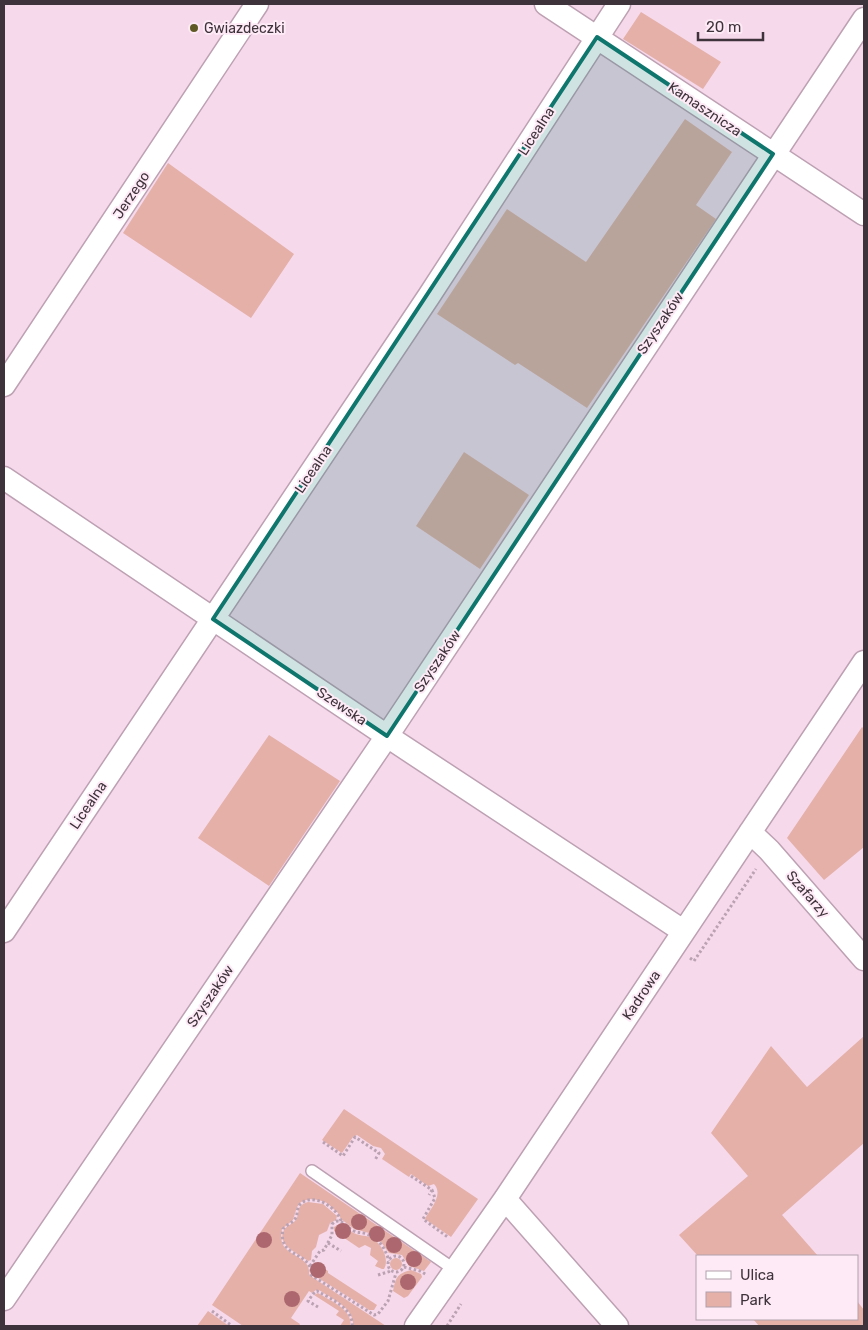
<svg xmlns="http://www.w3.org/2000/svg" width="868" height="1330" font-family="Rubik,sans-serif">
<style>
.green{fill:#e4b0a8}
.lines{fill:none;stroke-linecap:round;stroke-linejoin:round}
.service-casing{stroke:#bda1b3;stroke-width:14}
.minor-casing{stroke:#bda1b3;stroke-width:25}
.path{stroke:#baa2b2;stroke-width:3;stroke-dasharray:2.5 2.5;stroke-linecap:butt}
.service{stroke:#fff;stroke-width:11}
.minor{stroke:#fff;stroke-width:22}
.tree{fill:#ad686f}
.marked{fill:#0f766e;fill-opacity:0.2;stroke:#0f766e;stroke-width:4;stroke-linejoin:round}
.poi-dot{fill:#5f5926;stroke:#fdeaf6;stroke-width:2}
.labels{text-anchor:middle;stroke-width:4;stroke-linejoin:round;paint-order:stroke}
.poi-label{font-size:14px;fill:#3f333b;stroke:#fdeaf6;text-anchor:start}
.street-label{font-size:14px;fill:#3f333b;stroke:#fdeaf6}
</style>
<rect width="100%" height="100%" fill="#f7d9ec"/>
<path class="green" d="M 641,12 L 721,62 L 703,89 L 623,39 Z
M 685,119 L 732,152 L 696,205 L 716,219 L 587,408 L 518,363 L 515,365 L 437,314 L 507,209 L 586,262 Z
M 168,163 L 294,254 L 251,318 L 123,233 Z
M 464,452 L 529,495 L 480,569 L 416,526 Z
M 862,727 L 864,729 L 864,847 L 824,880 L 787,838 Z
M 269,735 L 340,781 L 269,886 L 198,838 Z
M 864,1036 L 864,1143 L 782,1215 L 818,1256 L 698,1256 L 679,1235 L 748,1176 L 711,1133 L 771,1046 L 807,1087 Z
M 344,1109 L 478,1199 L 451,1237 L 425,1219 C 430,1209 444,1195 434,1184 L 428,1186 L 411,1174 L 409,1177 L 382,1159 L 385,1154 L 381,1148 L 373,1146 L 357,1135 L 353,1137 L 342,1153 L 322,1140 Z
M 300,1173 L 431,1262 L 424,1271 L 409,1266 L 402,1255 L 389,1253 L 378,1238 L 369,1233 L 354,1229 L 341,1219 L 338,1213 L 327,1203 L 319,1200 L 309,1199 L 301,1202 L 297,1207 L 293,1220 L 282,1229 C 275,1260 312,1251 309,1275 L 386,1326 L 353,1326 C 355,1308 332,1299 319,1290 L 316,1290 L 312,1293 L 309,1291 L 291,1318 L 300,1324 L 299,1326 L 243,1326 L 212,1305 Z
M 308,1202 L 323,1204 L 337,1216 L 336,1220 L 330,1223 L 327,1231 L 319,1235 L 316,1247 L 312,1251 L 311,1260 L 308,1261 C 300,1254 276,1246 284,1230 C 287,1225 293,1224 296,1220 C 301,1211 295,1206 308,1202 Z
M 339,1224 C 345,1225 347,1229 352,1232 C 358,1236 365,1235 372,1238 C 381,1243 390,1259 384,1269 L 382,1269 L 375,1266 L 378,1261 L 370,1255 L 371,1248 L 365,1245 L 359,1248 L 334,1231 L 334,1227 Z
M390 1264a6 6 0 1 1 12 0a6 6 0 1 1-12 0Z
M 318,1264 L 328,1271 L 328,1273 L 377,1305 L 374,1310 L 369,1310 L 363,1306 L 315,1276 L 313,1270 Z
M 411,1270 L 421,1274 L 422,1277 L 408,1296 L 404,1298 L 393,1291 C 396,1278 396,1274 411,1270 Z
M 318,1293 C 329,1300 354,1310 350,1326 L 340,1326 L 344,1320 L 336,1315 L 339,1311 L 314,1295 Z
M 857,1301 L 864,1310 L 864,1326 L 759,1326 L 753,1319 L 857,1319 Z
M 208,1311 L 229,1326 L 197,1326 Z"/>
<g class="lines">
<defs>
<path id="service" d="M 312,1171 L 455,1270"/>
<path id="minor" d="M 546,4 L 864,214
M 4,385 L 257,4
M 4,478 L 387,736 L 683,931
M 750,832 L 769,850 L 864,959
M 4,931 L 429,296 L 619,4
M 505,1199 L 617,1326
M 4,1299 L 387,736 L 864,19
M 416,1326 L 505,1199 L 864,662"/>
</defs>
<use href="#service" class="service-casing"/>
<use href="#minor" class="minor-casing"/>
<path class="path" d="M 690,958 L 694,961 L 756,869
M 323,1142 L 343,1156 L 355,1137 L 379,1153 L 375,1160
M 411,1176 L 432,1190 L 429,1195
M 432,1190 L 435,1198 L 423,1219 L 449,1238
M 341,1221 C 337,1208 316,1194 303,1202 C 295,1207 299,1213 295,1219 C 292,1223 286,1225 283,1229 C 277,1259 313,1251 311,1275 L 374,1315 L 378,1314 L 388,1301 L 396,1273
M 328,1243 L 341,1251
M388 1264a8 8 0 1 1 16 0a8 8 0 1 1-16 0Z
M 310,1266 L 320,1251 L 324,1250 L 332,1235 L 332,1224 L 336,1221 C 345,1221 347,1228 354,1231 C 358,1233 362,1232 366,1234 C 379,1238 385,1248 389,1261
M 404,1267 L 420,1271 L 427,1275
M 378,1275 L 391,1271
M 318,1307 L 308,1301 L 313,1294 L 317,1291 C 330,1298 354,1309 352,1326
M 212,1311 L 232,1326
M 447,1326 L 461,1304"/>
<use href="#service" class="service"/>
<use href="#minor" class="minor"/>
</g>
<g class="tree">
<circle cx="359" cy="1222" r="8"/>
<circle cx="343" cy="1231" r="8"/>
<circle cx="377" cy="1234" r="8"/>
<circle cx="264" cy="1240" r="8"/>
<circle cx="394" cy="1245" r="8"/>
<circle cx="414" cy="1259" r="8"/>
<circle cx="318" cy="1270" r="8"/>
<circle cx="408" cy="1282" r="8"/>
<circle cx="292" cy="1299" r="8"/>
</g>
<path class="marked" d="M 597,37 L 773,154 L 387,736 L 213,619 Z"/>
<circle class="poi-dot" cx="194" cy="28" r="5"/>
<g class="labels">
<g class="poi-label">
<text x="204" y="33">Gwiazdeczki</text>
</g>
<g class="street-label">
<text transform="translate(705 109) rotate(34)" y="5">Kamasznicza</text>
<text transform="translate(536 131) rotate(-57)" y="5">Licealna</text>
<text transform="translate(131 195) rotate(-56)" y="5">Jerzego</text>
<text transform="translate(660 323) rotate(-56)" y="5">Szyszaków</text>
<text transform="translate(313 469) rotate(-56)" y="5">Licealna</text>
<text transform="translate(437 661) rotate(-56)" y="5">Szyszaków</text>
<text transform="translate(342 706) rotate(34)" y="5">Szewska</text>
<text transform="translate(88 805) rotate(-56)" y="5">Licealna</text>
<text transform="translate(808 894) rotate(49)" y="5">Szafarzy</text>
<text transform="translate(641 995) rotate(-56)" y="5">Kadrowa</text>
<text transform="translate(210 996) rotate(-56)" y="5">Szyszaków</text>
</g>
</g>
<rect width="868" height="1330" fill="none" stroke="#3f333b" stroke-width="10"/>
<rect x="696" y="1255" width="162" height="65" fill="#fdeaf6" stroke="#b1a1ab"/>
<rect x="706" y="1271" width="25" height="8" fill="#ffffff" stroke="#b1a1ab"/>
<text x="740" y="1280" font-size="15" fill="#3f333b">Ulica</text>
<rect x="706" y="1292" width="25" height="15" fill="#e4b0a8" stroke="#b1a1ab"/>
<text x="740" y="1305" font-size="15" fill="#3f333b">Park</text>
<path d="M698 32v8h65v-8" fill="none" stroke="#3f333b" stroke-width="2.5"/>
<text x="706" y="32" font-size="15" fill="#3f333b" stroke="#fdeaf6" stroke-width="4" paint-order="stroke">20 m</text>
</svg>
